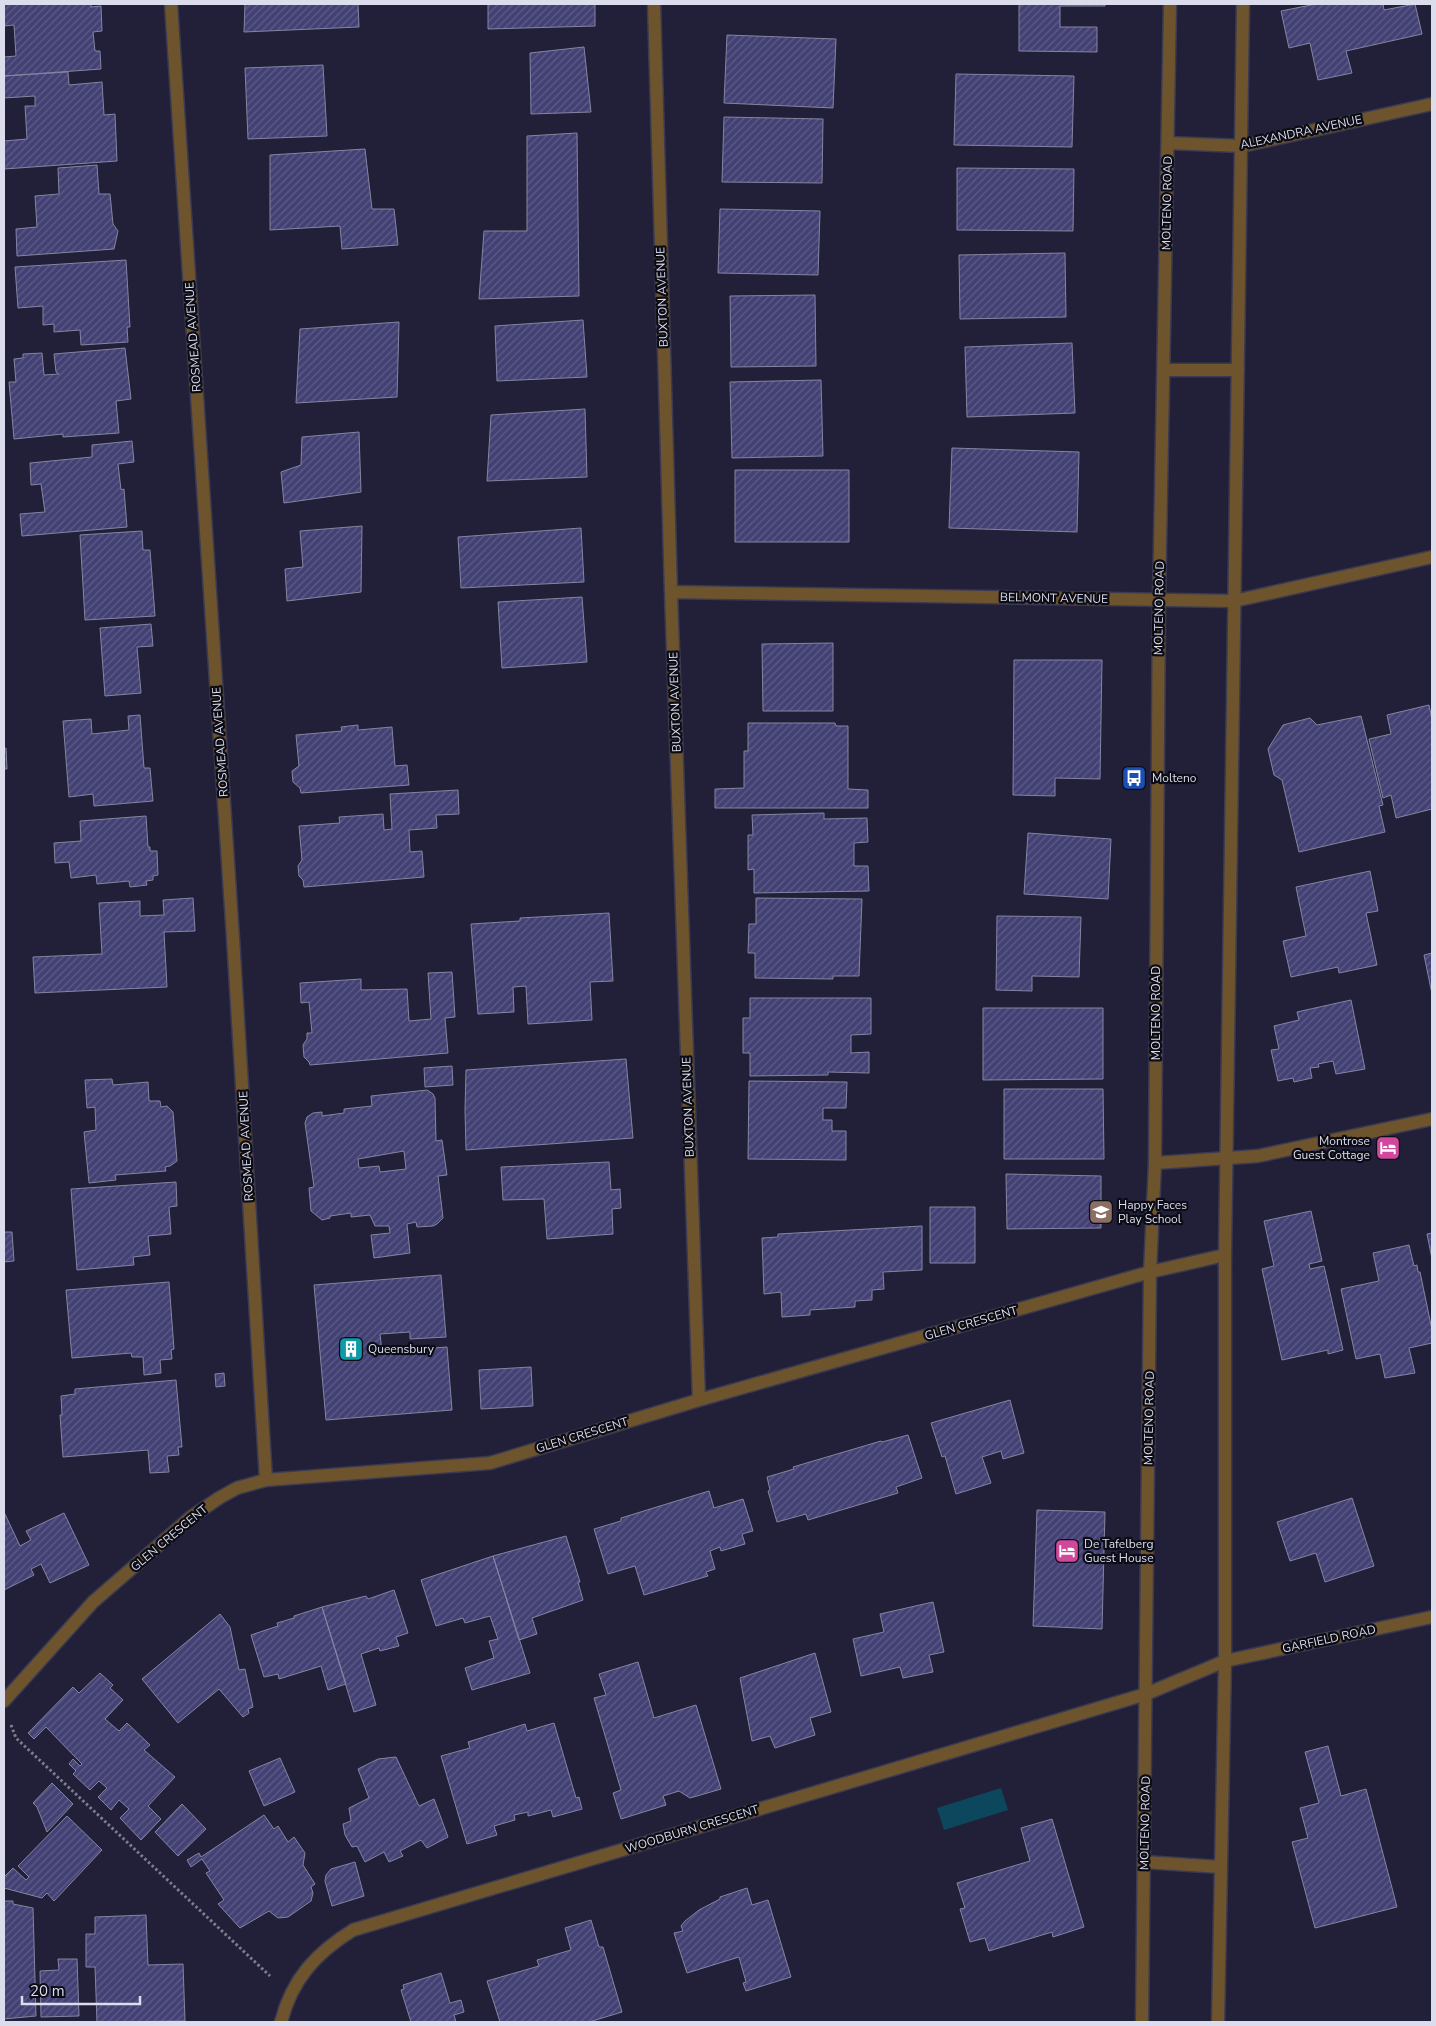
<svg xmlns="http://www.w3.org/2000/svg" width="1436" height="2026" font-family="'Nunito Sans',sans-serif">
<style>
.water{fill:#0d475d}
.building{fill:url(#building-hatch);stroke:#8485a3;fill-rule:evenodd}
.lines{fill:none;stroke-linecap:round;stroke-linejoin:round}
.minor-casing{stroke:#3b3a51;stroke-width:15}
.tertiary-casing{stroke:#3b3a51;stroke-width:15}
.path{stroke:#7d7d91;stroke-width:3;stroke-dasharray:2.5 2.5;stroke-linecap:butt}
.minor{stroke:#6e542d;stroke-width:12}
.tertiary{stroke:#6e542d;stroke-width:12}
.labels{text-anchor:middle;stroke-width:4.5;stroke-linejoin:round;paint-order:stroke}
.street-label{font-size:12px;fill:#dbdcec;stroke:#0c0c16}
.poi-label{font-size:12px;fill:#dbdcec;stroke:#0c0c16;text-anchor:start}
</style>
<defs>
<pattern id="building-hatch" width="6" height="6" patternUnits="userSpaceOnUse" patternTransform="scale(1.25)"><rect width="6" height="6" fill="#434174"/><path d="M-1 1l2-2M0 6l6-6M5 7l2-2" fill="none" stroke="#5e5c88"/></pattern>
</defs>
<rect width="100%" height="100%" fill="#212038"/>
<path class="water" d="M 1001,1788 L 1008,1810 L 944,1830 L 937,1808 Z"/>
<path class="building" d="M 4,4 L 91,4 L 91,7 L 101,6 L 102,31 L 93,32 L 95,51 L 100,51 L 101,69 L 4,76 L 4,57 L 16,56 L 14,25 L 4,26 Z
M 245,4 L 358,4 L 359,27 L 244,32 Z
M 488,4 L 595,4 L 595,26 L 488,29 Z
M 1019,4 L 1105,4 L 1105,6 L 1060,6 L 1060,27 L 1097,27 L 1097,52 L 1019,51 Z
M 1316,4 L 1383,4 L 1384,10 L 1415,4 L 1422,34 L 1346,51 L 1352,73 L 1318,80 L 1310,43 L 1289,48 L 1281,11 Z
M 727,35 L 836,39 L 833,108 L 724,103 Z
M 584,47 L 591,112 L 531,114 L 530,53 Z
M 323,65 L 327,136 L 248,139 L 245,68 Z
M 68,72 L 69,85 L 102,82 L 104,115 L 115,114 L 117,161 L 4,169 L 4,141 L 27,139 L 25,106 L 35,106 L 35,96 L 4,98 L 4,76 Z
M 956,74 L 1074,76 L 1072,147 L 954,145 Z
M 724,117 L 823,119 L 822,183 L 722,182 Z
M 577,133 L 579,296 L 479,299 L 484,231 L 527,231 L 527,136 Z
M 365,149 L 372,209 L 394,209 L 398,245 L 342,249 L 340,226 L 270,230 L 270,155 Z
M 97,165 L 99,194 L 110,194 L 113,224 L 118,231 L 114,249 L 17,256 L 16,229 L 37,227 L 35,196 L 59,194 L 58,168 Z
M 957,168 L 1074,169 L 1073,231 L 957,230 Z
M 720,209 L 820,211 L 818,275 L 718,273 Z
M 1065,253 L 1066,317 L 960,319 L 959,255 Z
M 126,260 L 130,327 L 127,327 L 128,342 L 81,345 L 80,330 L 54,332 L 54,324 L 43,325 L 43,306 L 18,308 L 15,267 Z
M 815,295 L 816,366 L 731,367 L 730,296 Z
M 583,320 L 587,377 L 497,381 L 495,326 Z
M 399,322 L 397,397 L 296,403 L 300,329 Z
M 1072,343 L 1075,413 L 967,417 L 965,347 Z
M 125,348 L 131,399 L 116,401 L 119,433 L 63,437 L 63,434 L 14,439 L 9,382 L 16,382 L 14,359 L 23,358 L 23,354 L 42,353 L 44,375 L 59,374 L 56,372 L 54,354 Z
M 821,380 L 823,456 L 732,458 L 730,382 Z
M 585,409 L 587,477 L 487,481 L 491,415 Z
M 359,432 L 361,492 L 284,503 L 281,472 L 301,465 L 302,437 Z
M 132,441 L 134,462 L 118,464 L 121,490 L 124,489 L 127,527 L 22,536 L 20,514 L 45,512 L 41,484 L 31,485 L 30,463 L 92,457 L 92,445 Z
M 952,448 L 1079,452 L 1077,532 L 949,528 Z
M 735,470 L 849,470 L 849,542 L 735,542 Z
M 362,526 L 361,592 L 287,601 L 285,569 L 303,567 L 300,531 Z
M 581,528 L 584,582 L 461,588 L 458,537 Z
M 142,531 L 143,550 L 150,550 L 155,616 L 85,620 L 80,535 Z
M 582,597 L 587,662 L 502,668 L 498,602 Z
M 151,624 L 153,646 L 137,647 L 141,693 L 105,696 L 100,628 Z
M 833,643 L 833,711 L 763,711 L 762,644 Z
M 1014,660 L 1102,660 L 1100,779 L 1055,778 L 1055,796 L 1013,795 Z
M 1429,705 L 1432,719 L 1432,809 L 1396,818 L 1391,795 L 1383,798 L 1369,739 L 1391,734 L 1387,715 Z
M 140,715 L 144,768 L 150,768 L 153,801 L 94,806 L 93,794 L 69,797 L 63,721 L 91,719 L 92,734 L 129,730 L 128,716 Z
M 1361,716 L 1383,805 L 1379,806 L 1385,832 L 1299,852 L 1282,780 L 1274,775 L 1268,749 L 1283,725 L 1310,718 L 1317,725 Z
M 748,723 L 835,723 L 836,726 L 848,726 L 848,789 L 868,790 L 868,808 L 715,808 L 715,789 L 744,788 L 744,751 L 748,751 Z
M 358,725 L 358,730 L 392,727 L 395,766 L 407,765 L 409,785 L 301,793 L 300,788 L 293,782 L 292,771 L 299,766 L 296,735 L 342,731 L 341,727 Z
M 6,748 L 7,769 L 4,769 L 4,749 Z
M 458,790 L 459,814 L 436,815 L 437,828 L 409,830 L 410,852 L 422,851 L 424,877 L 304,887 L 303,880 L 299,876 L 298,866 L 302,860 L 299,826 L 340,823 L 339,817 L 383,814 L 384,830 L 392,829 L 390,794 Z
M 824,813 L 824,819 L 867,818 L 868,842 L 854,843 L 854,866 L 868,866 L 869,891 L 754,893 L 754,869 L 748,870 L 748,835 L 753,835 L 752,815 Z
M 146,816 L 148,847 L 150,847 L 150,851 L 157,851 L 158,875 L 153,876 L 153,880 L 146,881 L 147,885 L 130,887 L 129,881 L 97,884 L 96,875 L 71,878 L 69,862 L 55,863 L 54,843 L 81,841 L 80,821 Z
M 1028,833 L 1111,839 L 1108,899 L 1024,894 Z
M 1370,871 L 1378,911 L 1366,913 L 1377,965 L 1339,973 L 1338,967 L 1291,977 L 1283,941 L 1306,936 L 1296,887 Z
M 193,898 L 195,931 L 164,932 L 167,987 L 35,993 L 33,957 L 102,954 L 99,903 L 140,901 L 140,916 L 164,915 L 163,900 Z
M 756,898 L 862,899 L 859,976 L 833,976 L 833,979 L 755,978 L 755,953 L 748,953 L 749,924 L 756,924 Z
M 609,913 L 613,981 L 590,982 L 592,1020 L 528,1024 L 526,986 L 513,987 L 514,1012 L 478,1014 L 471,924 L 520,921 L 520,918 Z
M 997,916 L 1081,917 L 1079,977 L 1032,976 L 1032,991 L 996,990 Z
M 1432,953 L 1432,994 L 1424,955 Z
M 452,972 L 455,1017 L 445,1018 L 448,1053 L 310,1065 L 309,1062 L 304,1057 L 303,1045 L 307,1039 L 307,1033 L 312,1033 L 309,1002 L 301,1003 L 300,983 L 361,979 L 361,990 L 407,989 L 409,1021 L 431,1019 L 428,973 Z
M 750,998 L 871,998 L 871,1034 L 851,1035 L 851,1053 L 869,1052 L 869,1073 L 828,1072 L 828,1075 L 750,1076 L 750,1053 L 743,1053 L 743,1018 L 750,1018 Z
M 1351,1000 L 1365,1069 L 1336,1074 L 1333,1061 L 1318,1064 L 1319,1067 L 1310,1068 L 1312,1078 L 1294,1082 L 1293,1078 L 1278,1081 L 1271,1050 L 1279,1049 L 1274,1026 L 1299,1020 L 1297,1012 Z
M 983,1008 L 1103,1008 L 1103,1079 L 983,1080 Z
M 626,1059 L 633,1138 L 466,1150 L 465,1110 L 466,1070 Z
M 452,1066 L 453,1085 L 425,1087 L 424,1068 Z
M 112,1079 L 113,1085 L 148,1082 L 149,1101 L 160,1101 L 161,1107 L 167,1106 L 173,1112 L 177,1161 L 170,1166 L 165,1167 L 166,1171 L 115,1175 L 116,1180 L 89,1183 L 84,1132 L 96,1130 L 95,1107 L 87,1108 L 85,1080 Z
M 749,1081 L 847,1082 L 846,1108 L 823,1108 L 823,1120 L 832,1120 L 832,1131 L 846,1131 L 846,1160 L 748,1159 Z
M 1004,1089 L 1103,1089 L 1104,1159 L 1004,1159 Z
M 427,1090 L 433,1094 L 435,1098 L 436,1141 L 442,1140 L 447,1175 L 438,1176 L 443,1218 L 437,1224 L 433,1226 L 417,1227 L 416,1222 L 407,1224 L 410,1253 L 374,1258 L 371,1235 L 390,1233 L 389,1226 L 375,1226 L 370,1215 L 351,1217 L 351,1213 L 330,1216 L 330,1218 L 322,1220 L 311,1211 L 309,1188 L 314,1187 L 305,1123 L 307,1117 L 313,1113 L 322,1112 L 322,1116 L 344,1113 L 344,1109 L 372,1106 L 371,1096 ZM 404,1151 L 406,1169 L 380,1172 L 379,1166 L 359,1168 L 358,1159 Z
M 609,1162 L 611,1190 L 620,1189 L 621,1208 L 612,1209 L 613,1234 L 547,1239 L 544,1199 L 503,1200 L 501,1167 Z
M 1006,1174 L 1101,1176 L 1101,1228 L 1007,1229 Z
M 176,1182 L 177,1206 L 169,1207 L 171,1234 L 148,1236 L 150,1255 L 133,1257 L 134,1265 L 77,1270 L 71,1189 Z
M 930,1207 L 975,1207 L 975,1263 L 930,1263 Z
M 1311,1211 L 1322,1261 L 1309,1264 L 1310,1269 L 1324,1266 L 1343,1350 L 1328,1354 L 1328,1350 L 1282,1360 L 1262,1269 L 1274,1266 L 1264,1221 Z
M 922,1226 L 922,1270 L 883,1272 L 884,1289 L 872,1290 L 872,1300 L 855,1301 L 855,1307 L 810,1310 L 810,1315 L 782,1317 L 781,1292 L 764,1294 L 762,1238 L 778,1237 L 778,1234 Z
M 4,1232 L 12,1232 L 14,1261 L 4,1262 Z
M 1432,1233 L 1432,1259 L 1427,1234 Z
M 1409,1245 L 1414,1266 L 1417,1265 L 1418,1272 L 1420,1272 L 1432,1330 L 1432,1343 L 1409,1348 L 1415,1373 L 1385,1378 L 1380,1354 L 1356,1359 L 1341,1289 L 1379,1281 L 1373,1253 Z
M 441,1275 L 446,1337 L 410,1339 L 410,1332 L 380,1334 L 382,1352 L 447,1347 L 452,1410 L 326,1420 L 314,1285 Z
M 169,1282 L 174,1349 L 171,1350 L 172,1359 L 160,1360 L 161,1373 L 144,1375 L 143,1357 L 132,1357 L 131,1353 L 72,1358 L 66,1290 Z
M 531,1367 L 533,1406 L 481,1409 L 479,1370 Z
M 224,1373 L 225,1386 L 216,1387 L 215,1374 Z
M 176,1380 L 182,1447 L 178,1447 L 179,1455 L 167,1456 L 169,1472 L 150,1473 L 148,1450 L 63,1457 L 60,1415 L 62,1415 L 61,1396 L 75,1394 L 75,1389 Z
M 1010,1400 L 1024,1453 L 1003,1459 L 1001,1451 L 982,1457 L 991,1483 L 956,1494 L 945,1456 L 942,1457 L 931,1423 Z
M 908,1435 L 922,1478 L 896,1487 L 898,1493 L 808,1520 L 806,1514 L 777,1522 L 768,1491 L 770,1490 L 767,1477 L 794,1469 L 793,1467 L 881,1441 L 882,1442 Z
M 709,1491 L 714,1508 L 743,1499 L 753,1531 L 742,1534 L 745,1544 L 721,1551 L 720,1547 L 710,1551 L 715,1569 L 706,1572 L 708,1576 L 644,1595 L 635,1566 L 608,1574 L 594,1529 L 621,1521 L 621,1518 Z
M 1352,1498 L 1374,1566 L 1325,1582 L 1316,1553 L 1290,1561 L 1277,1522 Z
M 1037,1510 L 1105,1512 L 1102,1629 L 1033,1626 Z
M 4,1512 L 20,1546 L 31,1540 L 26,1531 L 64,1513 L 89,1565 L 50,1583 L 41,1564 L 31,1569 L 34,1575 L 4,1590 Z
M 566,1536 L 580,1582 L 578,1582 L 583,1600 L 532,1618 L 537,1634 L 519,1640 L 493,1556 Z
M 493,1556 L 530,1673 L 472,1690 L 465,1668 L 494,1658 L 489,1641 L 498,1639 L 490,1616 L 465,1623 L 463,1618 L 436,1626 L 421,1580 Z
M 394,1590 L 408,1633 L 396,1637 L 399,1646 L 380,1651 L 379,1648 L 361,1654 L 376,1705 L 354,1712 L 322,1607 L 366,1596 L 368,1599 Z
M 933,1602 L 944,1652 L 929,1655 L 933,1672 L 903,1678 L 900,1667 L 861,1676 L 853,1639 L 884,1632 L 880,1614 Z
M 322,1607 L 346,1684 L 328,1690 L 321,1666 L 279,1679 L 278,1674 L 264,1677 L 251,1635 L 278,1626 L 277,1623 L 294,1618 L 294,1616 Z
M 220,1614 L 230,1627 L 239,1670 L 245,1669 L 253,1707 L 248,1709 L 249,1713 L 243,1717 L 219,1689 L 178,1723 L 142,1679 Z
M 815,1653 L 831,1712 L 810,1718 L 815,1735 L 775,1748 L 770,1736 L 752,1741 L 740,1678 Z
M 638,1662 L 654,1718 L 696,1705 L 721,1789 L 690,1798 L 679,1791 L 663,1796 L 666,1805 L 621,1819 L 613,1793 L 621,1790 L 594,1698 L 606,1695 L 599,1674 Z
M 100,1673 L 113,1685 L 110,1688 L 123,1700 L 105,1719 L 119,1731 L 127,1723 L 150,1745 L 144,1750 L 175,1777 L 148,1806 L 161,1819 L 141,1840 L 120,1818 L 129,1809 L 119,1800 L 111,1810 L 98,1797 L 107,1788 L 99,1781 L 90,1790 L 73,1774 L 76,1771 L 69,1764 L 73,1759 L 80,1766 L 82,1764 L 46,1727 L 34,1739 L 28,1733 L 73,1687 L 79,1693 Z
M 554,1723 L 576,1798 L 579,1797 L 582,1809 L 553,1817 L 551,1810 L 528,1816 L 528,1812 L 514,1815 L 515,1820 L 494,1826 L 497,1835 L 467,1844 L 441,1756 L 470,1748 L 468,1742 L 525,1724 L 527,1731 Z
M 1328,1746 L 1341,1796 L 1366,1789 L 1397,1907 L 1315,1928 L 1292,1842 L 1308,1838 L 1300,1808 L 1319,1803 L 1305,1752 Z
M 396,1757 L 419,1806 L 434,1799 L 448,1837 L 427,1848 L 421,1840 L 400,1851 L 403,1856 L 389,1862 L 384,1852 L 365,1862 L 357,1846 L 352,1847 L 345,1835 L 343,1824 L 351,1821 L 349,1808 L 369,1798 L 358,1769 L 378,1759 Z
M 280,1758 L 295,1792 L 264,1806 L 249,1771 Z
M 52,1783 L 73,1804 L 47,1832 L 37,1807 L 33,1803 Z
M 182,1804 L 206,1829 L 178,1856 L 155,1832 Z
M 264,1815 L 274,1829 L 278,1826 L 288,1842 L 294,1837 L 305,1853 L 303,1865 L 315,1884 L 311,1887 L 313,1893 L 311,1901 L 288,1917 L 278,1918 L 269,1911 L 240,1928 L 218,1904 L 224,1900 L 206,1873 L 210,1871 L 202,1859 L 191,1867 L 187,1860 L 199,1853 L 201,1857 Z
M 67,1816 L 102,1850 L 54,1901 L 47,1893 L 42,1898 L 4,1888 L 4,1877 L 13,1868 L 26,1880 L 29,1877 L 18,1866 Z
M 1052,1819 L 1084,1927 L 1053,1937 L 1052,1932 L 989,1951 L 985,1938 L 970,1942 L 960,1909 L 965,1908 L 957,1883 L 1030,1861 L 1021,1828 Z
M 355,1862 L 364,1896 L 332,1906 L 325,1881 L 326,1875 L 331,1869 Z
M 747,1888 L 752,1905 L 768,1900 L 791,1977 L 746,1991 L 743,1983 L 746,1982 L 739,1957 L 687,1973 L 674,1933 L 683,1931 L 681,1926 L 685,1921 L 699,1910 L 720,1899 L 720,1897 Z
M 4,1901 L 13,1901 L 13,1904 L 33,1908 L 36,2016 L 4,2019 Z
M 146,1915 L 148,1965 L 183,1964 L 185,2021 L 97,2022 L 95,1967 L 86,1967 L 86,1934 L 95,1934 L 95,1917 Z
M 591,1920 L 599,1947 L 603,1947 L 622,2012 L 589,2022 L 500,2022 L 487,1981 L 539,1966 L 537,1960 L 571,1950 L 565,1928 Z
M 58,1959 L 77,1959 L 79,2016 L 41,2017 L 40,1971 L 59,1970 Z
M 441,1973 L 450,2003 L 461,2000 L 464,2012 L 454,2015 L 456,2022 L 411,2022 L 401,1990 L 404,1989 L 403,1985 Z"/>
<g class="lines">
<defs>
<path id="minor" d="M 171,4 L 233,938 L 266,1480
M 654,4 L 671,592 L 699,1400
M 1168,143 L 1242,146 L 1432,104
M 671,592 L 1234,601 L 1432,557
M 1155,1163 L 1258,1156 L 1432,1119
M 4,1701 L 93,1602 L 191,1517 L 219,1498 L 237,1488 L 266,1480 L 490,1463 L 699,1400 L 1150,1272 L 1225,1255
M 281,2022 C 292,1979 316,1953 353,1930 L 1146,1694 L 1225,1661 L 1432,1617"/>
<path id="tertiary" d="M 1164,370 L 1238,370
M 1144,1862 L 1221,1867
M 1142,2022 L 1150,1272 L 1155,1163 L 1159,600 L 1170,4
M 1218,2022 L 1225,1661 L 1225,1255 L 1243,4"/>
</defs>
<use href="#minor" class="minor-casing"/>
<use href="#tertiary" class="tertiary-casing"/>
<path class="path" d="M 11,1725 L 16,1738 L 270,1976"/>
<use href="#minor" class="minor"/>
<use href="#tertiary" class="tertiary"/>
</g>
<defs>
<symbol id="bus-square" viewBox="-11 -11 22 22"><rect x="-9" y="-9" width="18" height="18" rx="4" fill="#1a4fb4" stroke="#0c0c16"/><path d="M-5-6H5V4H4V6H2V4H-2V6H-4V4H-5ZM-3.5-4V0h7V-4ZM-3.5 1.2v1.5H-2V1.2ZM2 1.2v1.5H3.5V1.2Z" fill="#fff"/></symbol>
<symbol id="hotel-square" viewBox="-11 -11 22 22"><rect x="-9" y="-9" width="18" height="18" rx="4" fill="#d1479c" stroke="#0c0c16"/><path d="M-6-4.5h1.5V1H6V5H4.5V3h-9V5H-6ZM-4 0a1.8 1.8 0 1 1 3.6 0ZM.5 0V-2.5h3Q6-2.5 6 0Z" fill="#fff"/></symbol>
<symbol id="school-square" viewBox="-11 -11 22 22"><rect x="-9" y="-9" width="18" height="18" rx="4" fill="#8d6e63" stroke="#0c0c16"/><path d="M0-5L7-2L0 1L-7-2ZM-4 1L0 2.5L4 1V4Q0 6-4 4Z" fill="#fff"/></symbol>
<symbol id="building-square" viewBox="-11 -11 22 22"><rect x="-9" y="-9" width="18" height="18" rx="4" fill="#0f9aa8" stroke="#0c0c16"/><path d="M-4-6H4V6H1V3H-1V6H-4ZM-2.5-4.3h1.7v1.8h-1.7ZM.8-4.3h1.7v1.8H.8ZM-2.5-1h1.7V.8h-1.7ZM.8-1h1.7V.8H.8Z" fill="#fff"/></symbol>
</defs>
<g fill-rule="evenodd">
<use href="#bus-square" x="1120" y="764" width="28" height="28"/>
<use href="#hotel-square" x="1374" y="1134" width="28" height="28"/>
<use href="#school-square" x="1087" y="1198" width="28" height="28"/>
<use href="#building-square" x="337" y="1335" width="28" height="28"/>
<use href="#hotel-square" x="1053" y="1537" width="28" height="28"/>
</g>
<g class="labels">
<g class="street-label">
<text transform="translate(1301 132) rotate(-12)" y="4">ALEXANDRA AVENUE</text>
<text transform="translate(1167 203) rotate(-89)" y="4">MOLTENO ROAD</text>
<text transform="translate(662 297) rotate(-92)" y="4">BUXTON AVENUE</text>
<text transform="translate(193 337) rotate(-94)" y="4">ROSMEAD AVENUE</text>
<text transform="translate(1054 598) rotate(1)" y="4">BELMONT AVENUE</text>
<text transform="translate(1159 608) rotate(-89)" y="4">MOLTENO ROAD</text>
<text transform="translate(675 702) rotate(-92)" y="4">BUXTON AVENUE</text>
<text transform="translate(220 742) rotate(-94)" y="4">ROSMEAD AVENUE</text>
<text transform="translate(1156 1013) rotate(-90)" y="4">MOLTENO ROAD</text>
<text transform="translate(688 1107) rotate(-92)" y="4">BUXTON AVENUE</text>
<text transform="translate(246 1146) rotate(-93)" y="4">ROSMEAD AVENUE</text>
<text transform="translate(971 1323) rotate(-16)" y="4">GLEN CRESCENT</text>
<text transform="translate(1149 1418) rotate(-89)" y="4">MOLTENO ROAD</text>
<text transform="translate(582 1435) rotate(-17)" y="4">GLEN CRESCENT</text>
<text transform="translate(169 1538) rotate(-40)" y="4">GLEN CRESCENT</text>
<text transform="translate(1329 1639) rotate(-12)" y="4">GARFIELD ROAD</text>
<text transform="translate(1145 1823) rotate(-89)" y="4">MOLTENO ROAD</text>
<text transform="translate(692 1829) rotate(-17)" y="4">WOODBURN CRESCENT</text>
</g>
<g class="poi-label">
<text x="1152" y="782">Molteno</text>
<text x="1370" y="1145" text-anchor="end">Montrose<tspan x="1370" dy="14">Guest Cottage</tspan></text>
<text x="1118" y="1209">Happy Faces<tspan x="1118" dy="14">Play School</tspan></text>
<text x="368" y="1353">Queensbury</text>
<text x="1084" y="1548">De Tafelberg<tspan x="1084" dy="14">Guest House</tspan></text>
</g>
</g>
<rect width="1436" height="2026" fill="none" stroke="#dbdcec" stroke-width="10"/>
<path d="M22 1996v8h118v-8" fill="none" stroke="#dbdcec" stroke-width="2.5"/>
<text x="30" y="1996" font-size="15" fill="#dbdcec" stroke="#0c0c16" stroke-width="4" paint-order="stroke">20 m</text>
</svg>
